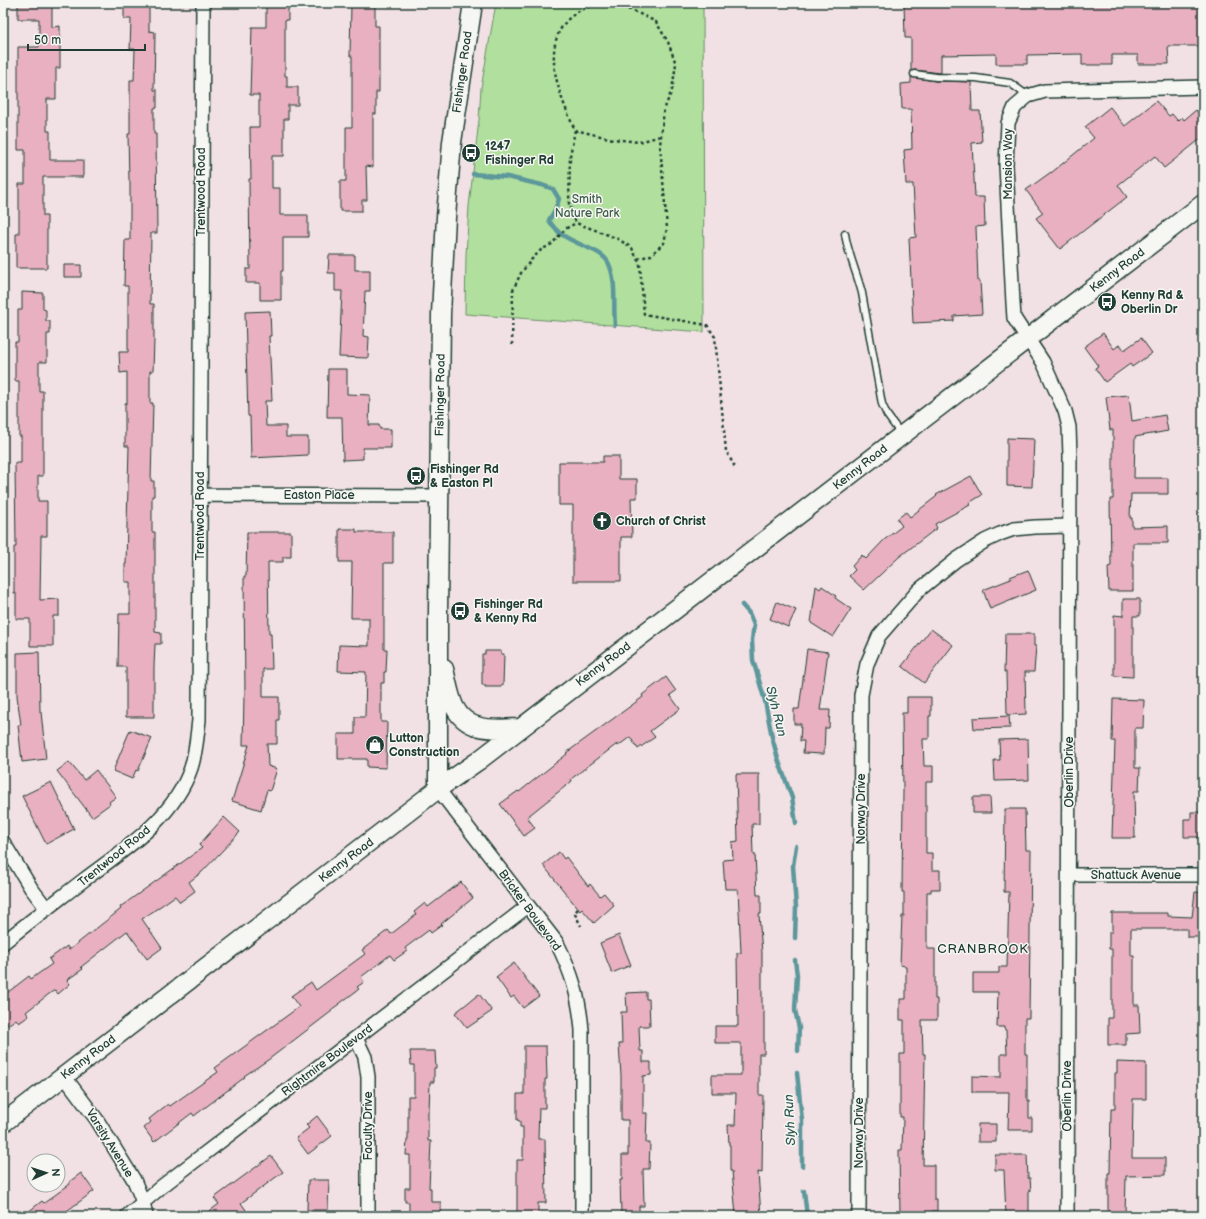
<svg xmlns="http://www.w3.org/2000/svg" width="1206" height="1219" font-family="'Balsamiq Sans',sans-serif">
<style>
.green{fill:#b1df9d;stroke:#688e68}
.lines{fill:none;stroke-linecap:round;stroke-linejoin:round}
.stream{stroke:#5b979b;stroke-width:4.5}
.building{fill:#e9b0c2;stroke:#1f3d34}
.service-casing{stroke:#1f3d34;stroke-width:9}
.minor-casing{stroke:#1f3d34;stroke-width:16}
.secondary-casing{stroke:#1f3d34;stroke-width:21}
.path{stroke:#1f3d34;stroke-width:2.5;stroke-dasharray:3 3;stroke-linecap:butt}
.service{stroke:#f6f6f2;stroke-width:6}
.minor{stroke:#f6f6f2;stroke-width:13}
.secondary{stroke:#f6f6f2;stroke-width:18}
.labels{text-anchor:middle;stroke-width:3;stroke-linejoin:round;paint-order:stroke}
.street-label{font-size:12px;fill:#1f3d34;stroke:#f6f6f2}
.poi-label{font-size:12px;font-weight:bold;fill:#1f3d34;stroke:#f6f6f2;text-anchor:start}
.park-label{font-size:12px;fill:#3c5d49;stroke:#f6f6f2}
.water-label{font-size:13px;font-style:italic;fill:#335b56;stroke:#f6f6f2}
.neighbourhood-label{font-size:13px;letter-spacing:1px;fill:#1f3d34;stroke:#f6f6f2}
</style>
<rect width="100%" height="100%" fill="#f2e1e4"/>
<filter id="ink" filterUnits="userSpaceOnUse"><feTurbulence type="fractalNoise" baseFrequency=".025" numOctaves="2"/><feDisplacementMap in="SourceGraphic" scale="8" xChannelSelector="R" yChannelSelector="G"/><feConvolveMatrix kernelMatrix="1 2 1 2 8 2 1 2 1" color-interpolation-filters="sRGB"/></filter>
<g filter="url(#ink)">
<path class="green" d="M 496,3 L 703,3 L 704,332 L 465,314 L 466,255 L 469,206 L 479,120 L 481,88 Z"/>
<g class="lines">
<path class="stream" d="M 473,174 L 507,177 L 542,185 L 553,189 L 559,199 L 555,210 L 549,220 C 562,246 601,245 609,264 C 617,283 613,305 615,325
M 742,605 L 749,613 L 754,625 L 752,640 L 753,660 L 765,701 L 772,737 L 778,759 L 792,798 L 796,823
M 795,938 L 796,907 L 793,866 L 796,846
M 795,960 L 797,975 L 795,1010 L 799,1028 L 798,1051
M 797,1073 L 802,1120 L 802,1166
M 804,1191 L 807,1216"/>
</g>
<path class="building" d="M 18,3 L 52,3 L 52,27 L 60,26 L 60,68 L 56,68 L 56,99 L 47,99 L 47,131 L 50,131 L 50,160 L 83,160 L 83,177 L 43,177 L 43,216 L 47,216 L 47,268 L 16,268 L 16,234 L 19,234 L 19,184 L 25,184 L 25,150 L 18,150 L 18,47 L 39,47 L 39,19 L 18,19 Z
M 124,3 L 149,3 L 149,31 L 155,32 L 154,90 L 157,90 L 157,108 L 154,108 L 154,134 L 156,134 L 157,233 L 151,233 L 150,304 L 154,304 L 154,339 L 153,371 L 150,371 L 150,403 L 153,403 L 151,481 L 154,481 L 154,496 L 152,496 L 152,532 L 155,532 L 155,632 L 161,633 L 161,644 L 155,644 L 154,667 L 154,717 L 126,717 L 126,667 L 118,667 L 119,614 L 130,614 L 130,582 L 125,582 L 125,564 L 126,564 L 129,446 L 125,446 L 125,403 L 127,403 L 127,372 L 120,373 L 119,352 L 128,352 L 128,286 L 124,286 L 125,240 L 130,240 L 130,181 L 129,181 L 128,134 L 130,134 L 130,80 L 134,80 L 135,49 L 130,49 L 131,19 L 124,19 Z
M 266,3 L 288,3 L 288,20 L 285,20 L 285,76 L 287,76 L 287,87 L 298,87 L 298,105 L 288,105 L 288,119 L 284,119 L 284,156 L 272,156 L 272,188 L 280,188 L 280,215 L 308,215 L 308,237 L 283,237 L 283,271 L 281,271 L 281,300 L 260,300 L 260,283 L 246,283 L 246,269 L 250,269 L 249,179 L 251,179 L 250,127 L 259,127 L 259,95 L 250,95 L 252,27 L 266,27 Z
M 351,3 L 375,3 L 375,26 L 379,26 L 379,92 L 376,92 L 376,114 L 373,114 L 373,167 L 366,166 L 367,200 L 362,200 L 362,211 L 340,211 L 340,181 L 346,181 L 346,127 L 352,127 L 352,56 L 350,56 Z
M 904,3 L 1203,3 L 1203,46 L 1168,46 L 1169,64 L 1138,64 L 1138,55 L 1112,55 L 1112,65 L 1082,65 L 1082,54 L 1027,55 L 1027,64 L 996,64 L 996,54 L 941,55 L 941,73 L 915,70 L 911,71 L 911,38 L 905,38 Z
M 911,77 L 935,81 L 971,82 L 972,111 L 980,111 L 982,142 L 972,143 L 975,197 L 984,197 L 985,226 L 976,227 L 978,281 L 980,281 L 982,314 L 954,316 L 954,321 L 913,323 L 909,238 L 916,237 L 913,184 L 906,184 L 904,150 L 912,149 L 911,109 L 902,109 L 901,84 L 911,83 Z
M 1156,101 L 1169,116 L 1172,114 L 1178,121 L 1182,117 L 1184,120 L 1196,110 L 1203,119 L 1203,137 L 1164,168 L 1155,156 L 1118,185 L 1127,197 L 1060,249 L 1036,218 L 1043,213 L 1026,190 L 1051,172 L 1051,173 L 1094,138 L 1085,127 L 1110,107 L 1125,126 Z
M 329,255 L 355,255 L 355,270 L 370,270 L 370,291 L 365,291 L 363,336 L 369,337 L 368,358 L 339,357 L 342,291 L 335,291 L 335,273 L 328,273 Z
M 64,265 L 81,265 L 81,277 L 64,277 Z
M 22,292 L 43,293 L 43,309 L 46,310 L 46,321 L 50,321 L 50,334 L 47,334 L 47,362 L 39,362 L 39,391 L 43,391 L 43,476 L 38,476 L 38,501 L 47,501 L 47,536 L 41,536 L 40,600 L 59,599 L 59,616 L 53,616 L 53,646 L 30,646 L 30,619 L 16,619 L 16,593 L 14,593 L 14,547 L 16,547 L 15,463 L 21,463 L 21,436 L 19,436 L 19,381 L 15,381 L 15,342 L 18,342 L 18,310 L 22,310 Z
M 270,311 L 271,336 L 269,336 L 272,401 L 265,401 L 266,426 L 286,426 L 286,437 L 308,437 L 308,455 L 251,458 L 250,416 L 248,416 L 245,312 Z
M 1103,333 L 1114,349 L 1120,344 L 1124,350 L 1141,338 L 1152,353 L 1132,367 L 1130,364 L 1105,382 L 1095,368 L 1098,366 L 1084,347 Z
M 328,369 L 347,369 L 347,394 L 370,395 L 369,425 L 379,425 L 380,429 L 391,429 L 391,448 L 363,448 L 363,459 L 343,460 L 342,417 L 327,417 Z
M 1129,395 L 1132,421 L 1165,415 L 1168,431 L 1135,437 L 1134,478 L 1168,478 L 1168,494 L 1131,494 L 1130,518 L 1132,518 L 1132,527 L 1168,526 L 1168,543 L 1133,543 L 1133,591 L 1109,591 L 1108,567 L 1111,566 L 1110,499 L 1113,499 L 1113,430 L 1110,430 L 1106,397 Z
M 1007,438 L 1034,439 L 1032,487 L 1007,486 Z
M 603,456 L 619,456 L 619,479 L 637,479 L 637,498 L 631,498 L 632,537 L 621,537 L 621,581 L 573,581 L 573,505 L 559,505 L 559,462 L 603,462 Z
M 971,476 L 982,495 L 969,503 L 970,505 L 935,524 L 937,528 L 899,557 L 864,590 L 849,576 L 855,570 L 852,566 L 862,555 L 866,559 L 884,540 L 902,526 L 897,519 L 906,512 L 910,517 L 937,496 L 936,495 Z
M 339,529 L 356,529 L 356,532 L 393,532 L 393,563 L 384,563 L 384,649 L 387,649 L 386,672 L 384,672 L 384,683 L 381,683 L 381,722 L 387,722 L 386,768 L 367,767 L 367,759 L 338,759 L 338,734 L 355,734 L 355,717 L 365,717 L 366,672 L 338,671 L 339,645 L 369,646 L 369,618 L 351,618 L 352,562 L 339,562 Z
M 247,532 L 291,532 L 291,557 L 283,557 L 283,562 L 268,562 L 269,634 L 271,634 L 272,669 L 263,669 L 263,697 L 279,697 L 279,720 L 277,720 L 277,744 L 267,744 L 268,766 L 277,769 L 270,791 L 267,790 L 261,810 L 232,801 L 249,745 L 243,745 L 244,696 L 245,696 L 244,576 L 246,576 Z
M 1028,570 L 1036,590 L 990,609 L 983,590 L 1011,579 L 1010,577 Z
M 816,586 L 820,589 L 822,586 L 836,596 L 835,598 L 851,609 L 833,637 L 811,623 Z
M 1123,599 L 1140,599 L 1140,616 L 1133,616 L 1133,677 L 1114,676 L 1114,615 L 1123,616 Z
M 777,602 L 796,610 L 788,627 L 770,619 Z
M 931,629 L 953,645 L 924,683 L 902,666 Z
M 1005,634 L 1034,634 L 1034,646 L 1036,646 L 1034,672 L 1025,672 L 1026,714 L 1007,715 L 1006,672 L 1004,672 Z
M 807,649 L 828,652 L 820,710 L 830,710 L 829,728 L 825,728 L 824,754 L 803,753 L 804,741 L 800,741 L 801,724 L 794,724 L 794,709 L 799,709 Z
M 485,651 L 501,651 L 501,654 L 504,654 L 503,685 L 501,685 L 501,687 L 485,687 L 485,685 L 482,685 L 482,654 L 485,654 Z
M 39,652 L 40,712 L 41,712 L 46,759 L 22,762 L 18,725 L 21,725 L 17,696 L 17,653 Z
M 666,677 L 676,691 L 670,695 L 680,709 L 650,731 L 655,737 L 638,749 L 630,737 L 618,746 L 617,744 L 571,779 L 572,781 L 527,817 L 535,828 L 524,836 L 500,804 L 518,791 L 519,792 L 567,754 L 566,753 L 643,697 L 642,695 Z
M 907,697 L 931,697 L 931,716 L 929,716 L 929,739 L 923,739 L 924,766 L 933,766 L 933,782 L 926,782 L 926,853 L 932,853 L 932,870 L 940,870 L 940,889 L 931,889 L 931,892 L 927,892 L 927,949 L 935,949 L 935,999 L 937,999 L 937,1020 L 922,1020 L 923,1054 L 925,1054 L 923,1165 L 934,1165 L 934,1199 L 937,1199 L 937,1211 L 932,1211 L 931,1216 L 905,1216 L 905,1214 L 900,1214 L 899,1150 L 902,1150 L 903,1117 L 900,1117 L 900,1054 L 904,1054 L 904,1020 L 900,1020 L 900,999 L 906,999 L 906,966 L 900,965 L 902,916 L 904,916 L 904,892 L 902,892 L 903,791 L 902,713 L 907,713 Z
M 1113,699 L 1144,700 L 1143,728 L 1135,728 L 1135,768 L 1140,768 L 1139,791 L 1134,791 L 1135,838 L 1112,838 L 1115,741 L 1112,741 Z
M 1009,716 L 1010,728 L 974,729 L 973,718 Z
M 130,730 L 152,738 L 138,771 L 136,770 L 132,779 L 113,771 Z
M 1028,739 L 1029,780 L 995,781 L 994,760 L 1000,760 L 999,740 Z
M 69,762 L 84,780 L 96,770 L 116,797 L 109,802 L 110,804 L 92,817 L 57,771 Z
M 736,774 L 759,774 L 759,824 L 752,824 L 753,854 L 755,854 L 757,895 L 761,895 L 761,914 L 759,914 L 762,953 L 762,1010 L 764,1010 L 764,1054 L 759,1054 L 759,1095 L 763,1095 L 762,1173 L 758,1172 L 761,1216 L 736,1216 L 732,1171 L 730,1171 L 730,1145 L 729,1145 L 728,1125 L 735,1125 L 736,1093 L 712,1093 L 712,1075 L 741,1075 L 741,1043 L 715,1043 L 715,1026 L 738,1026 L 737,953 L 741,953 L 738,889 L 725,889 L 723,860 L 733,859 L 732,842 L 738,841 Z
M 51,782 L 74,829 L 46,844 L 22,796 Z
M 973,797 L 990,797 L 991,813 L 973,813 Z
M 1005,809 L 1025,809 L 1026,850 L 1031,850 L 1029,1018 L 1025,1018 L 1025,1054 L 1027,1054 L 1027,1101 L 1029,1101 L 1029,1118 L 1032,1118 L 1032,1130 L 1008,1130 L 1009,1092 L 972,1092 L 972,1076 L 1001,1077 L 1001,1054 L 1007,1054 L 1006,1030 L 1004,1029 L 1004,1027 L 997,1027 L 998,992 L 973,992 L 973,973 L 999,973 L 999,967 L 1007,967 L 1009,892 L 1004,892 Z
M 1191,812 L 1203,812 L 1203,837 L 1184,837 L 1184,819 L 1191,819 Z
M 224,817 L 240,832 L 202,872 L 189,882 L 195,891 L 180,902 L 175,896 L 142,919 L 162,948 L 147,959 L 127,931 L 81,967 L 83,969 L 67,980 L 70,984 L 58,994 L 55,990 L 49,994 L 26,1012 L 29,1016 L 19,1023 L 16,1019 L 8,1025 L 3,1018 L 3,996 L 29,976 L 31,979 L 52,964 L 49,959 L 67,946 L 69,950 L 121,909 L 120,907 L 202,848 L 199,845 Z
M 559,852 L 564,859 L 566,857 L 588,886 L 590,884 L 600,896 L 604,893 L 614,905 L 594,923 L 582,909 L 580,911 L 543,865 Z
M 461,882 L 473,898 L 441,924 L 442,925 L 431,933 L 429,930 L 405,948 L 407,951 L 394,960 L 390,955 L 361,977 L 364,982 L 357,987 L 359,989 L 331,1010 L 332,1011 L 268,1060 L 244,1076 L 245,1077 L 194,1116 L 192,1113 L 154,1142 L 144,1128 L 151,1122 L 149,1119 L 168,1104 L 170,1106 L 218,1072 L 215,1068 L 299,1007 L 291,996 L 311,982 L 316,990 L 365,954 L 362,950 L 388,930 L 391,934 L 416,915 L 414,912 L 425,903 L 428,907 Z
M 1195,892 L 1203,893 L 1203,937 L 1187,937 L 1187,929 L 1131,929 L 1131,956 L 1134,956 L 1134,1005 L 1139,1005 L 1140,1033 L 1126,1034 L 1126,1045 L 1108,1045 L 1108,1018 L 1112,1018 L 1112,949 L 1109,949 L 1109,932 L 1112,932 L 1112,913 L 1168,913 L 1168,916 L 1192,917 Z
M 619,935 L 631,965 L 612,973 L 600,943 Z
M 514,963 L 539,996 L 523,1008 L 514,996 L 511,998 L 496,977 Z
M 646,992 L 646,999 L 649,999 L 650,1026 L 639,1026 L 640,1051 L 643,1051 L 643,1062 L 651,1062 L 651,1075 L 643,1076 L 643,1113 L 647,1113 L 646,1143 L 650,1143 L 649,1169 L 643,1169 L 644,1206 L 639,1206 L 639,1213 L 621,1213 L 620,1180 L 622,1180 L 622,1155 L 628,1155 L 628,1120 L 621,1120 L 621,1076 L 619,1044 L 622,1044 L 621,1012 L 627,1012 L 626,993 Z
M 479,994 L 492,1011 L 467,1028 L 455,1013 Z
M 524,1046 L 546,1046 L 547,1079 L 545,1079 L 545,1108 L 539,1108 L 538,1139 L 545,1139 L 546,1203 L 538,1203 L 538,1216 L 517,1216 L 517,1160 L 523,1160 L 523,1127 L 520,1127 L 520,1121 L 517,1120 L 517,1094 L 524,1094 Z
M 410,1051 L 435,1051 L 436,1068 L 434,1068 L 434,1082 L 430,1082 L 429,1111 L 428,1111 L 428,1141 L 431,1141 L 429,1188 L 431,1188 L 431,1202 L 441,1202 L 441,1216 L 409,1216 L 409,1202 L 405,1202 L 405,1188 L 410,1188 L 410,1155 L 406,1155 L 407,1140 L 408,1140 L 408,1096 L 414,1096 L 414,1065 L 411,1065 Z
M 1117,1062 L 1146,1063 L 1146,1099 L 1133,1099 L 1132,1158 L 1165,1158 L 1165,1175 L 1126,1176 L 1125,1216 L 1108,1216 L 1108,1173 L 1110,1173 L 1111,1109 L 1115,1109 L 1115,1073 L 1117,1073 Z
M 317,1116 L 332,1136 L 308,1154 L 296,1138 L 309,1128 L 306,1125 Z
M 978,1124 L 996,1124 L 996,1142 L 978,1142 Z
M 995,1155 L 1027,1155 L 1028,1178 L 1030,1178 L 1031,1191 L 1029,1191 L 1029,1216 L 1006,1216 L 1004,1170 L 995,1170 Z
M 271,1156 L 283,1172 L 241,1203 L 246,1210 L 238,1216 L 203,1216 L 219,1204 L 214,1198 Z
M 81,1173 L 94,1191 L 60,1216 L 23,1216 L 42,1201 L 44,1203 L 70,1184 L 69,1182 Z
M 308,1180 L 329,1180 L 328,1210 L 307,1210 Z"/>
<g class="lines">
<defs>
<path id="service" d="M 914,74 L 936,77 L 976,78 L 1010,83 L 1028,96
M 845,234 C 848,254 857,273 862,293 L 882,404 L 887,415 L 901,434"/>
<path id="minor" d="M 200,495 L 438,496
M 438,789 L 557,943 C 572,973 579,996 582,1030 L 582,1216
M 3,842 L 31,888 L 47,909
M 1069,875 L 1203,875
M 3,943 C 30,921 58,900 85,879 C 125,849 174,818 191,768 C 196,753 197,736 199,720 L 203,3
M 356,1038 L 365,1057 L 368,1077 L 368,1216
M 64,1076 L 97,1120 L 134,1180 L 143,1202 L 146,1216
M 127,1216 L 161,1187 L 528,906
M 859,1216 L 861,695 L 867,664 L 879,636 L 919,590 L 956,560 L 985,541 L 1000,534 L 1014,529 L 1035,527 L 1069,526
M 1067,1216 L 1070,456 L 1069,427 L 1065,411 L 1043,362 L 1014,318 L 1013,303 L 1006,165 L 1008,123 L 1015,107 L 1028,96 L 1045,91 L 1203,87"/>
<path id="secondary" d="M 444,669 C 447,681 449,695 454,706 C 467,733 494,729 520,728
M 438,789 L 438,615 L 441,314 L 446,217 L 452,142 L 473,3
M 3,1123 L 438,789 L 478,761 L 1203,204"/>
</defs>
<use href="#service" class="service-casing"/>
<use href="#minor" class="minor-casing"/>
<use href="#secondary" class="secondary-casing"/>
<path class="path" d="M 602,3 C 593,6 580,9 573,15 C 537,43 560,97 575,130 L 613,139 L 639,142 L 661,136
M 611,3 L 636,12 L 656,22 L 668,42 L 676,64 L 672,90 L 664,110 L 660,145 L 667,228 L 664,243 L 651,255 L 637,259
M 575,130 L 570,156 L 569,204 L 576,223 L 598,231 L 618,239 L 632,248 L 640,265 L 644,314 L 707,325 L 715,337 L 726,451 L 736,469
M 512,345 L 513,290 L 521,273 L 531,260 L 541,250 L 552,244 L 565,229 L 576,223
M 578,909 L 575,912 L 575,914 L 581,926"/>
<use href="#service" class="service"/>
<use href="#minor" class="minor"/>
<use href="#secondary" class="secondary"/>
</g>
</g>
<defs>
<symbol id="bus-disc" viewBox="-11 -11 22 22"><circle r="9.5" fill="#1f3d34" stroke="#f6f6f2"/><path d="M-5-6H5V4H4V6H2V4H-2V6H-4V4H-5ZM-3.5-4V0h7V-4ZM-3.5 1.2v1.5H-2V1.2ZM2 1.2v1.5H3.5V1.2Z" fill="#fff"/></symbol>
<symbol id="church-disc" viewBox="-11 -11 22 22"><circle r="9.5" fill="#1f3d34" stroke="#f6f6f2"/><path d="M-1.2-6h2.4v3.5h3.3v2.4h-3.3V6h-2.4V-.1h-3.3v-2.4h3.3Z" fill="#fff"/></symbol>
<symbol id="shop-disc" viewBox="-11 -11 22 22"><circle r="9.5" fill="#1f3d34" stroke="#f6f6f2"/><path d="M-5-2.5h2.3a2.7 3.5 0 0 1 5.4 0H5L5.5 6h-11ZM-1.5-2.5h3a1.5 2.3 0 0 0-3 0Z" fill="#fff"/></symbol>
</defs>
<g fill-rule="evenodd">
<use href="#bus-disc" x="460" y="142" width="22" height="22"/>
<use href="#bus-disc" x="1096" y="291" width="22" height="22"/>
<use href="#bus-disc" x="405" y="465" width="22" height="22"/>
<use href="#church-disc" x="591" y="510" width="22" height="22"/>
<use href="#bus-disc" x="449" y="600" width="22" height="22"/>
<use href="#shop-disc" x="364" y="734" width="22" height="22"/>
</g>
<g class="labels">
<g class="street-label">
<text transform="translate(462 72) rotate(-82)" y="4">Fishinger Road</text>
<text transform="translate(1008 164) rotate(-90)" y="4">Mansion Way</text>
<text transform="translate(201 192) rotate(-90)" y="4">Trentwood Road</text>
<text transform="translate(1117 270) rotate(-37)" y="4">Kenny Road</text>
<text transform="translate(440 395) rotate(-89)" y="4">Fishinger Road</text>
<text transform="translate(860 467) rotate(-38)" y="4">Kenny Road</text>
<text x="319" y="499">Easton Place</text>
<text transform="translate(200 516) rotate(-90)" y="4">Trentwood Road</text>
<text transform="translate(603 664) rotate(-37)" y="4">Kenny Road</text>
<text transform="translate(1069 772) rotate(-90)" y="4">Oberlin Drive</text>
<text transform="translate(861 809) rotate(-90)" y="4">Norway Drive</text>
<text transform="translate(114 856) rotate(-39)" y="4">Trentwood Road</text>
<text transform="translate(346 860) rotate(-37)" y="4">Kenny Road</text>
<text x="1136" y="879">Shattuck Avenue</text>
<text transform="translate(530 910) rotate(54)" y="4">Bricker Boulevard</text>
<text transform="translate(88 1057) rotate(-37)" y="4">Kenny Road</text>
<text transform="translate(327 1060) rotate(-37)" y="4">Rightmire Boulevard</text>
<text transform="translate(1067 1096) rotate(-90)" y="4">Oberlin Drive</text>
<text transform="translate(368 1126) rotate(-90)" y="4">Faculty Drive</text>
<text transform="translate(859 1133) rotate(-90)" y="4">Norway Drive</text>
<text transform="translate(110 1143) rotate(58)" y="4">Varsity Avenue</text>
</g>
<g class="poi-label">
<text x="485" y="150">1247<tspan x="485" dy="14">Fishinger Rd</tspan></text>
<text x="1121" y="299">Kenny Rd &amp;<tspan x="1121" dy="14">Oberlin Dr</tspan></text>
<text x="430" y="473">Fishinger Rd<tspan x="430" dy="14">&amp; Easton Pl</tspan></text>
<text x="616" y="525">Church of Christ</text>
<text x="474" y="608">Fishinger Rd<tspan x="474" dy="14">&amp; Kenny Rd</tspan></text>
<text x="389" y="742">Lutton<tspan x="389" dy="14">Construction</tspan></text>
</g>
<g class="park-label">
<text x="587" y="203">Smith<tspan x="587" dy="14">Nature Park</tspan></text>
</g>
<g class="water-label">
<text transform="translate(777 711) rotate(76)" y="5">Slyh Run</text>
<text transform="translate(789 1120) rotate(-93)" y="5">Slyh Run</text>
</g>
<g class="neighbourhood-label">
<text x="983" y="953">CRANBROOK</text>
</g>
</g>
<rect width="1206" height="1219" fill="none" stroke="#f6f6f2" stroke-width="16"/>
<rect x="8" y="8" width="1190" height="1203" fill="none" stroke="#1f3d34" stroke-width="1.5" filter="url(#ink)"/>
<g transform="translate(46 1173) rotate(87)"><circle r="19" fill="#f6f6f2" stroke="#a0aca6"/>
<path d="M0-3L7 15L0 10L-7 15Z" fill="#1f3d34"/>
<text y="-6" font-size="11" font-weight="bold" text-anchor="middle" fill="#1f3d34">N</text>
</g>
<path d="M28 44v6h117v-6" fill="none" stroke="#1f3d34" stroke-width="2"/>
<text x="34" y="44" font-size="12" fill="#1f3d34" stroke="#f6f6f2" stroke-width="3" paint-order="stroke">50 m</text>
</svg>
